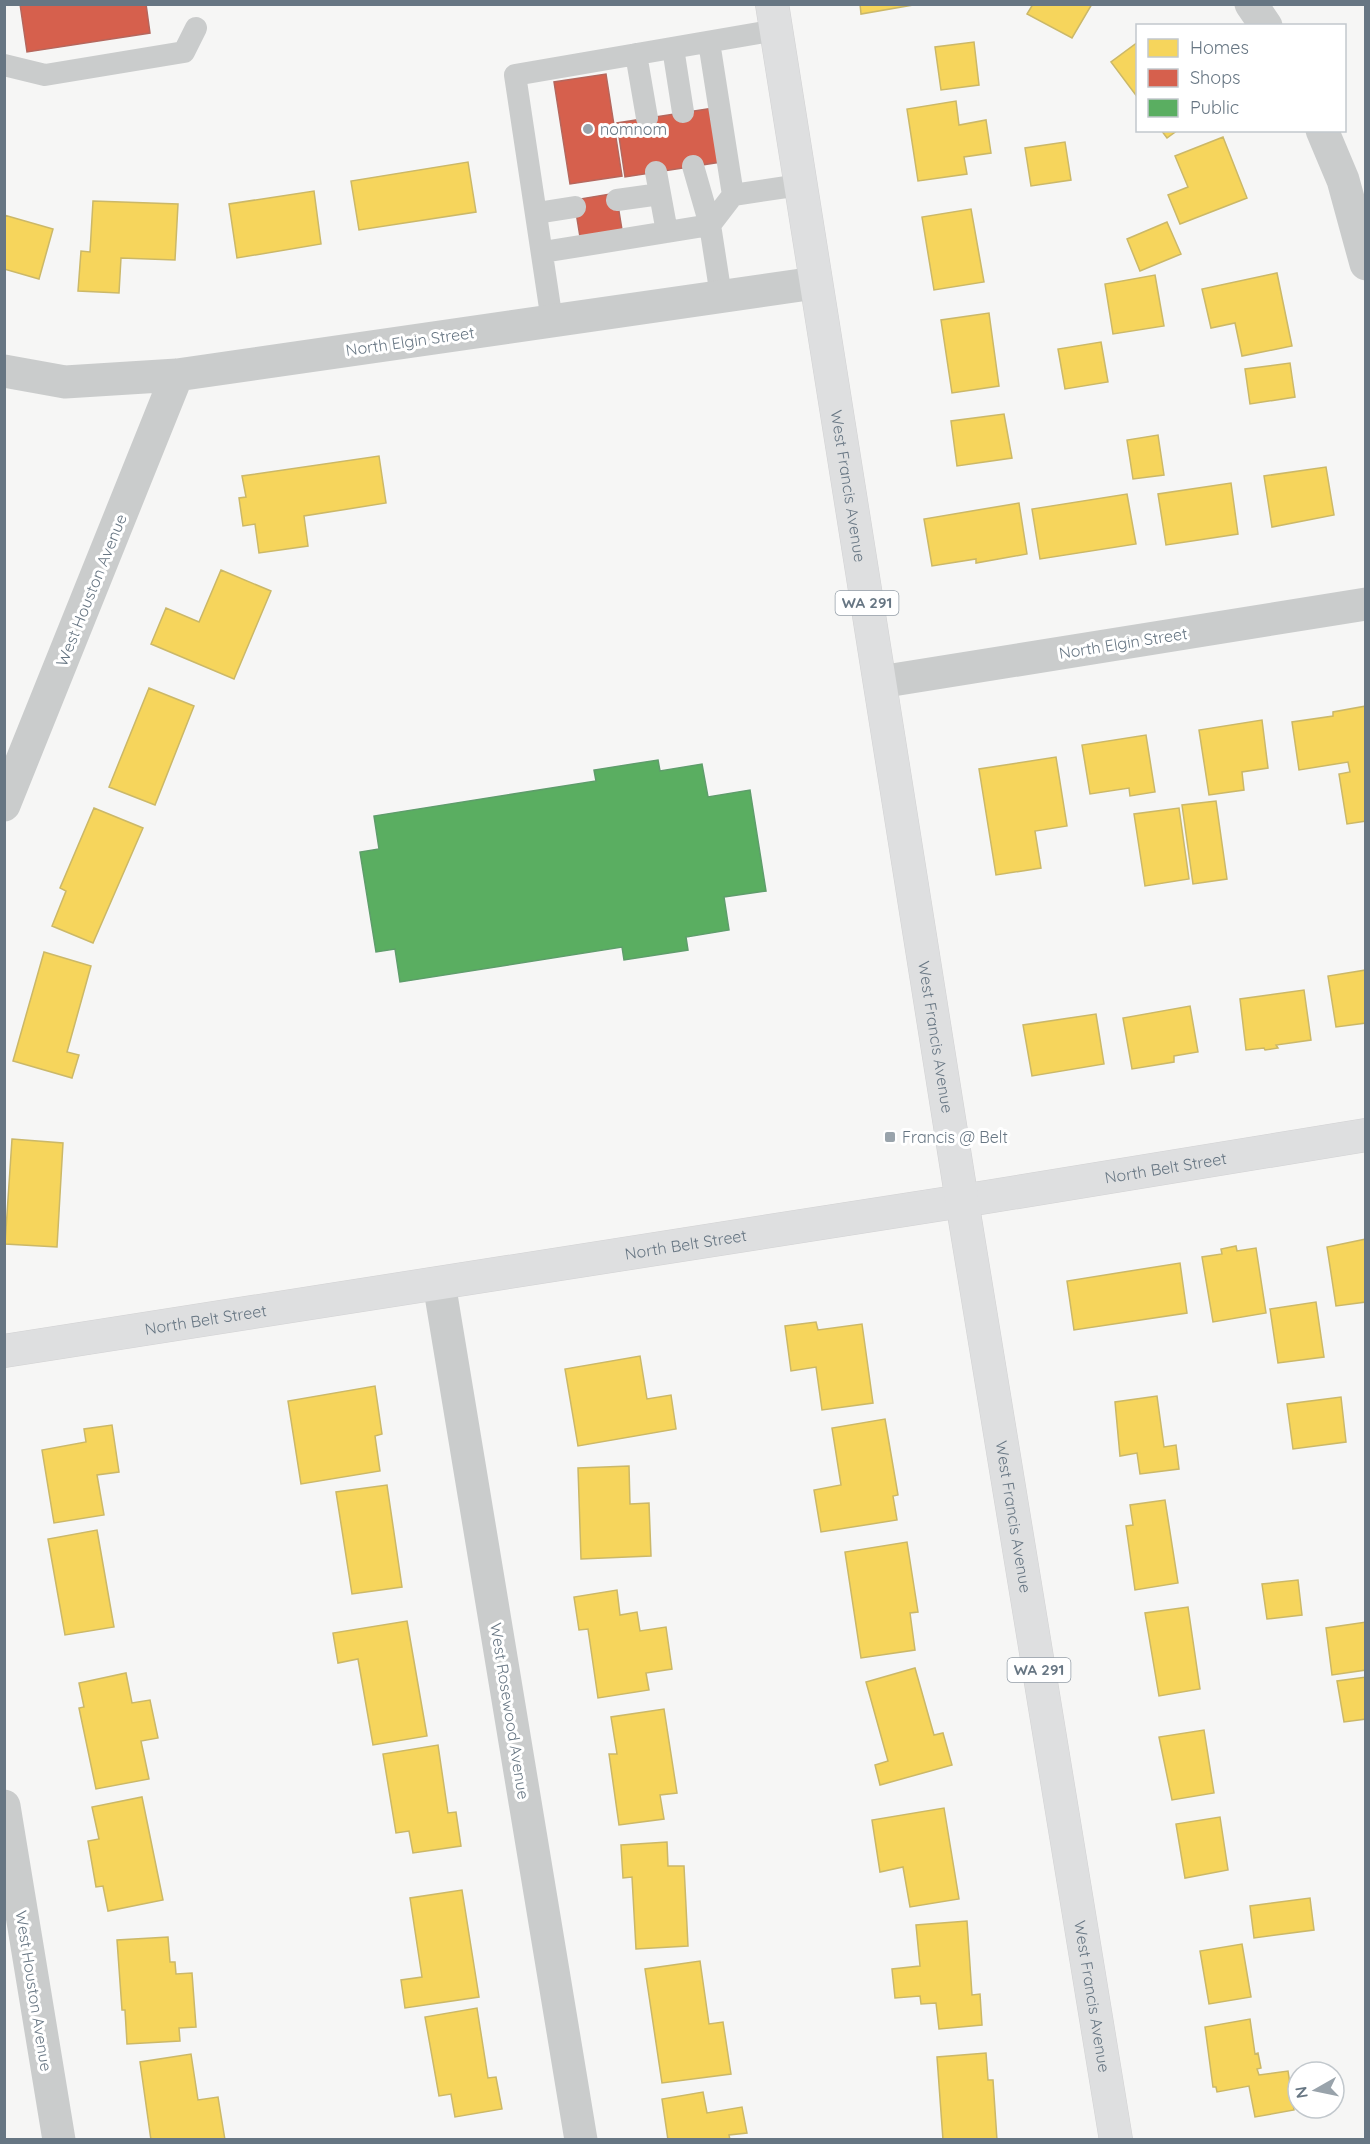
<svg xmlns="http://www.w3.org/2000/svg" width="1370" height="2144" font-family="Quicksand,sans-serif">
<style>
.homes{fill:#f6d55c;stroke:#cbb868;stroke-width:1.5}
.shops{fill:#d6604d;stroke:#b5675d;stroke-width:1.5}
.public{fill:#5aae61;stroke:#5e9d6b;stroke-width:1.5}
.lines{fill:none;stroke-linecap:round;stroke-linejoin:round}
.secondary-casing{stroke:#d2d2d3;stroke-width:34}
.primary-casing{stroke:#d2d2d3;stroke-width:34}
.lane{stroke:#cacccc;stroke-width:22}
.street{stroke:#cacccc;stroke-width:33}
.secondary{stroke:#dedfe0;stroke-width:33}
.primary{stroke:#dedfe0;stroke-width:33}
.poi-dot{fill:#99a3ab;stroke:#fff;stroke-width:2}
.labels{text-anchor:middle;stroke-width:6;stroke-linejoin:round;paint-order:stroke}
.shield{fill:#fff;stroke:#959fa8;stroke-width:1.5}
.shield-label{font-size:15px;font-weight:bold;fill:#677683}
.poi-label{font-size:16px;fill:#677683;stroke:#fff;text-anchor:start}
.street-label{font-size:16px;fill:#677683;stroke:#fff}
</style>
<rect width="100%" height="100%" fill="#f6f6f5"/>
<path class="homes" d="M 860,4 L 919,4 L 861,14 Z
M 1033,4 L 1092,4 L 1072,38 L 1027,14 Z
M 974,42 L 979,85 L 941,90 L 935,47 Z
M 1138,42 L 1138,98 L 1111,62 Z
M 956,101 L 959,125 L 986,120 L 991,153 L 964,157 L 967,174 L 918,181 L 907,109 Z
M 1161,130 L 1178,130 L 1167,138 Z
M 1223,137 L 1247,198 L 1180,224 L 1168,195 L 1188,187 L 1175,156 Z
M 1065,142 L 1071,180 L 1031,186 L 1025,148 Z
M 468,162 L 476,212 L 359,230 L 351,181 Z
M 314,191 L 321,244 L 237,258 L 229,204 Z
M 93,201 L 178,204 L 175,260 L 121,258 L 119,293 L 78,291 L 81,251 L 90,252 Z
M 971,209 L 984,282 L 934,290 L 922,217 Z
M 4,215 L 53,229 L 39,279 L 4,269 Z
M 1167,222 L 1181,254 L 1140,271 L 1127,239 Z
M 1277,273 L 1292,346 L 1242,356 L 1235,323 L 1211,328 L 1202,289 Z
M 1155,275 L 1164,326 L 1113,334 L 1105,284 Z
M 989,313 L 999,386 L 952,393 L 941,320 Z
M 1101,342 L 1108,382 L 1065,389 L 1058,349 Z
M 1290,363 L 1295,397 L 1250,404 L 1245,369 Z
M 1004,414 L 1012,458 L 957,466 L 951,421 Z
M 1158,435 L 1164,475 L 1133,479 L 1127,440 Z
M 379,456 L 386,503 L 304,516 L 308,546 L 259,553 L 255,524 L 243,526 L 239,498 L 246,497 L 242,476 Z
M 1326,467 L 1334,515 L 1272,527 L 1264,476 Z
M 1231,483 L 1238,534 L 1166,545 L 1158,494 Z
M 1127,494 L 1136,544 L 1040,559 L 1032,509 Z
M 1019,503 L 1027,554 L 976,563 L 976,559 L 932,566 L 924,519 Z
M 221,570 L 271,591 L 234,679 L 151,644 L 166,608 L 199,622 Z
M 149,688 L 194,706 L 155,805 L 109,787 Z
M 1366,706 L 1366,821 L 1347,824 L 1339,774 L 1350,772 L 1348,762 L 1299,770 L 1292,722 L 1333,716 L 1333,712 Z
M 1262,720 L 1268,768 L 1242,772 L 1244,790 L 1209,795 L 1199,730 Z
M 1146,735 L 1155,792 L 1130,796 L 1129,788 L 1090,794 L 1082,745 Z
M 1056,757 L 1067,826 L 1035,831 L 1041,868 L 996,875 L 979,769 Z
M 1216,801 L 1227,879 L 1193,884 L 1182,805 Z
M 94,808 L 143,828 L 93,943 L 52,926 L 66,891 L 60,888 Z
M 1179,808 L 1189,879 L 1145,886 L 1134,814 Z
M 44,952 L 91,966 L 67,1052 L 79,1055 L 72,1078 L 13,1061 Z
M 1366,970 L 1366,1023 L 1336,1027 L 1328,976 Z
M 1304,990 L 1311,1040 L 1276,1045 L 1278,1048 L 1265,1050 L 1264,1048 L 1246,1050 L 1240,999 Z
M 1190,1006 L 1198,1052 L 1174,1056 L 1174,1062 L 1132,1069 L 1123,1018 Z
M 1096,1014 L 1104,1064 L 1032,1076 L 1023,1025 Z
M 12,1139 L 63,1143 L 57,1247 L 5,1244 Z
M 1366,1239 L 1366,1302 L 1336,1306 L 1327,1247 Z
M 1236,1246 L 1237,1251 L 1256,1248 L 1266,1313 L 1213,1322 L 1202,1257 L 1222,1254 L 1221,1249 Z
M 1180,1263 L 1187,1313 L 1074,1330 L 1067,1281 Z
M 1316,1302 L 1324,1357 L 1278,1363 L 1270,1309 Z
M 816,1322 L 818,1330 L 862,1324 L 873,1403 L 822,1410 L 816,1367 L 791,1371 L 785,1326 Z
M 640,1356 L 647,1399 L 671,1395 L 676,1429 L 578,1446 L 565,1369 Z
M 375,1386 L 382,1434 L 375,1436 L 380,1471 L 301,1484 L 288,1401 Z
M 1157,1396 L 1164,1447 L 1176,1445 L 1179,1469 L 1140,1474 L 1137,1453 L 1120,1456 L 1115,1402 Z
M 1341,1397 L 1346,1442 L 1293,1449 L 1287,1404 Z
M 885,1419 L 898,1495 L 893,1496 L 897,1520 L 821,1532 L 814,1490 L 841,1485 L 832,1428 Z
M 112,1425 L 119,1472 L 97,1475 L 104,1515 L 54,1523 L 42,1450 L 86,1442 L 84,1429 Z
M 629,1466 L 630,1504 L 649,1503 L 651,1556 L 581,1559 L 578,1468 Z
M 387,1485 L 402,1587 L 352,1594 L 336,1492 Z
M 1165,1500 L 1178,1583 L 1135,1590 L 1126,1526 L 1133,1525 L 1130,1505 Z
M 97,1530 L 114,1627 L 65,1635 L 48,1539 Z
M 907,1542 L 918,1612 L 910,1613 L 915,1650 L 861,1658 L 845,1552 Z
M 1298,1580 L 1302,1615 L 1267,1619 L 1262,1584 Z
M 617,1590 L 620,1615 L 637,1612 L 640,1631 L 666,1627 L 672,1669 L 646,1673 L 649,1690 L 598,1698 L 588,1629 L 579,1630 L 574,1597 Z
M 1188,1607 L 1200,1689 L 1159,1696 L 1145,1613 Z
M 407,1621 L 427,1736 L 373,1745 L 358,1659 L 338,1663 L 333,1633 Z
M 1366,1622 L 1366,1670 L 1332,1675 L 1326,1628 Z
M 915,1668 L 934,1735 L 943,1733 L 952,1765 L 880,1785 L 875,1765 L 888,1761 L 866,1682 Z
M 126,1673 L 132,1703 L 150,1700 L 158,1738 L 141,1741 L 149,1779 L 96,1789 L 79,1708 L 84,1707 L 79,1683 Z
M 1366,1677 L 1366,1719 L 1344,1722 L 1337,1681 Z
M 664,1709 L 677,1793 L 660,1795 L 664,1819 L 619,1825 L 609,1754 L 617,1754 L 611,1717 Z
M 1204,1730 L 1214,1793 L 1172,1800 L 1159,1737 Z
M 438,1745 L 448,1813 L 456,1812 L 461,1846 L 413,1853 L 409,1831 L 396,1833 L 383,1754 Z
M 142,1797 L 163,1900 L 108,1911 L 103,1886 L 96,1887 L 88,1841 L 99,1839 L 92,1807 Z
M 944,1808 L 959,1899 L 910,1907 L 903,1867 L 880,1872 L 872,1820 Z
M 1220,1817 L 1228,1870 L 1185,1878 L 1176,1824 Z
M 667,1842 L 668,1866 L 684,1866 L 688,1946 L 636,1949 L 632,1877 L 623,1878 L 621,1845 Z
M 462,1890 L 479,1997 L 405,2008 L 401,1980 L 422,1977 L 410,1898 Z
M 1310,1898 L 1314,1930 L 1254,1938 L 1250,1906 Z
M 967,1921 L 972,1995 L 980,1994 L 982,2025 L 939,2029 L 936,2003 L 921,2004 L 920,1996 L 895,1998 L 892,1969 L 920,1966 L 916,1925 Z
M 168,1937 L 170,1962 L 175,1962 L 176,1974 L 192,1973 L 196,2027 L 179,2028 L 180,2041 L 127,2044 L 125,2010 L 122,2010 L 117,1940 Z
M 1242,1944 L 1251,1997 L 1209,2004 L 1200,1951 Z
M 700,1961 L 709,2024 L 723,2022 L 731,2074 L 662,2083 L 645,1969 Z
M 477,2008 L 488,2078 L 496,2077 L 502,2109 L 455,2117 L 451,2094 L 439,2096 L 425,2017 Z
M 1250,2019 L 1255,2054 L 1258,2053 L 1261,2068 L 1257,2069 L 1259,2075 L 1288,2071 L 1294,2110 L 1255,2117 L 1249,2086 L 1217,2092 L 1216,2087 L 1213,2087 L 1205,2027 Z
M 986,2053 L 988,2080 L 993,2080 L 997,2140 L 943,2140 L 937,2057 Z
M 191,2054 L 198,2100 L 218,2097 L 225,2140 L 151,2140 L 140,2062 Z
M 703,2092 L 707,2113 L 742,2107 L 747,2133 L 729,2135 L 730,2140 L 668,2140 L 662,2099 Z"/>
<path class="shops" d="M 20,4 L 146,4 L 150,33 L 27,52 Z
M 606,74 L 622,176 L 570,184 L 554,82 Z
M 713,108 L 721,162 L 625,177 L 617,123 Z
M 616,193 L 623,236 L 581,243 L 574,200 Z"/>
<path class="public" d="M 658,760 L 660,771 L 702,764 L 708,797 L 750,790 L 766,891 L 724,897 L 729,930 L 686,937 L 688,950 L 624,960 L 622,947 L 400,982 L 395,949 L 376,952 L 360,852 L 379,849 L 374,816 L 596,781 L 594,770 Z"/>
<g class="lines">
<defs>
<g id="secondary">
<path id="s1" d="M 4,1351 L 962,1201 L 1366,1135"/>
</g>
<g id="primary">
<path id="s2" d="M 772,4 L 962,1201 L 1116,2140"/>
</g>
</defs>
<use href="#secondary" class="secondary-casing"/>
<use href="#primary" class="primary-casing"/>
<path class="lane" d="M 709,42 L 733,195 L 710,225 L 721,296
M 673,48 L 683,112
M 636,54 L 647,118
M 4,65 L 45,75 L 184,52 L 196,28
M 656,172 L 667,232 L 710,225 L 693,166
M 733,195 L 800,185
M 617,200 L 660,194
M 537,213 L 575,207
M 543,252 L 667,232
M 552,321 L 515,75 L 776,30"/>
<path class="street" d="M 1251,4 L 1266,26
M 1322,130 L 1343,180 L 1366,264
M 4,371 L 65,382 L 177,375 L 815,283
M 880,682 L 1366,604
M 4,805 L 177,375
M 439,1283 L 581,2140
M 4,1806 L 59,2140"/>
<use href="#secondary" class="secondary"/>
<use href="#primary" class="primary"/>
</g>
<g class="poi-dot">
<circle cx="588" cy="129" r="6"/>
<rect x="884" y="1131" width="12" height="12" rx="3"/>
</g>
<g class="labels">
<g class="shield">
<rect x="835.5" y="591" width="63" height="24" rx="4.5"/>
<rect x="1007.5" y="1658" width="63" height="24" rx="4.5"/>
</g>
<g class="shield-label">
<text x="867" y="608">WA 291</text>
<text x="1039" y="1675">WA 291</text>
</g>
<g class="poi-label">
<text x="600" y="135">nomnom</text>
<text x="902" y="1143">Francis @ Belt</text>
</g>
<g class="street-label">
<text transform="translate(410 341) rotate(-8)" y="6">North Elgin Street</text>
<text dy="6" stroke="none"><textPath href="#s2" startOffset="488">West Francis Avenue</textPath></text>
<text transform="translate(91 590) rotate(-68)" y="6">West Houston Avenue</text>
<text transform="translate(1123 643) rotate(-9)" y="6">North Elgin Street</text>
<text dy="6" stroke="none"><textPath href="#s2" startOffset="1046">West Francis Avenue</textPath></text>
<text dy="6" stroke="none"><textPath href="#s1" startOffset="1176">North Belt Street</textPath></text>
<text dy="6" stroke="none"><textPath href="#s1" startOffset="690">North Belt Street</textPath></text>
<text dy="6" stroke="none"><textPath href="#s1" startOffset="204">North Belt Street</textPath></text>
<text dy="6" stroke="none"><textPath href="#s2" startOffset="1532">West Francis Avenue</textPath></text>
<text transform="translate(510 1711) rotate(81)" y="6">West Rosewood Avenue</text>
<text transform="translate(34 1991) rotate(81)" y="6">West Houston Avenue</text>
<text dy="6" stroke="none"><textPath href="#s2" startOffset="2018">West Francis Avenue</textPath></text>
</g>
</g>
<rect width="1370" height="2144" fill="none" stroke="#677683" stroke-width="12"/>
<rect x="1136" y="24" width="210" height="108" fill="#ffffff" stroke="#c2c8cd" stroke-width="1.5"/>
<rect x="1148" y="39" width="30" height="18" fill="#f6d55c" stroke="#c2c8cd" stroke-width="1.5"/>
<text x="1190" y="54" font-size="18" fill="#677683">Homes</text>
<rect x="1148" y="69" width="30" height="18" fill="#d6604d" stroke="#c2c8cd" stroke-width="1.5"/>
<text x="1190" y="84" font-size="18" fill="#677683">Shops</text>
<rect x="1148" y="99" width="30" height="18" fill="#5aae61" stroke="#c2c8cd" stroke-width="1.5"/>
<text x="1190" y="114" font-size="18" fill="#677683">Public</text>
<g transform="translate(1316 2090) rotate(261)"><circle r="28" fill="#ffffff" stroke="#c2c8cd" stroke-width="1.5"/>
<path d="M0-4.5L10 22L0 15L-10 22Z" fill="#99a3ab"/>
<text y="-9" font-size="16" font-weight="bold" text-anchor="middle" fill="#677683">N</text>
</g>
</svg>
